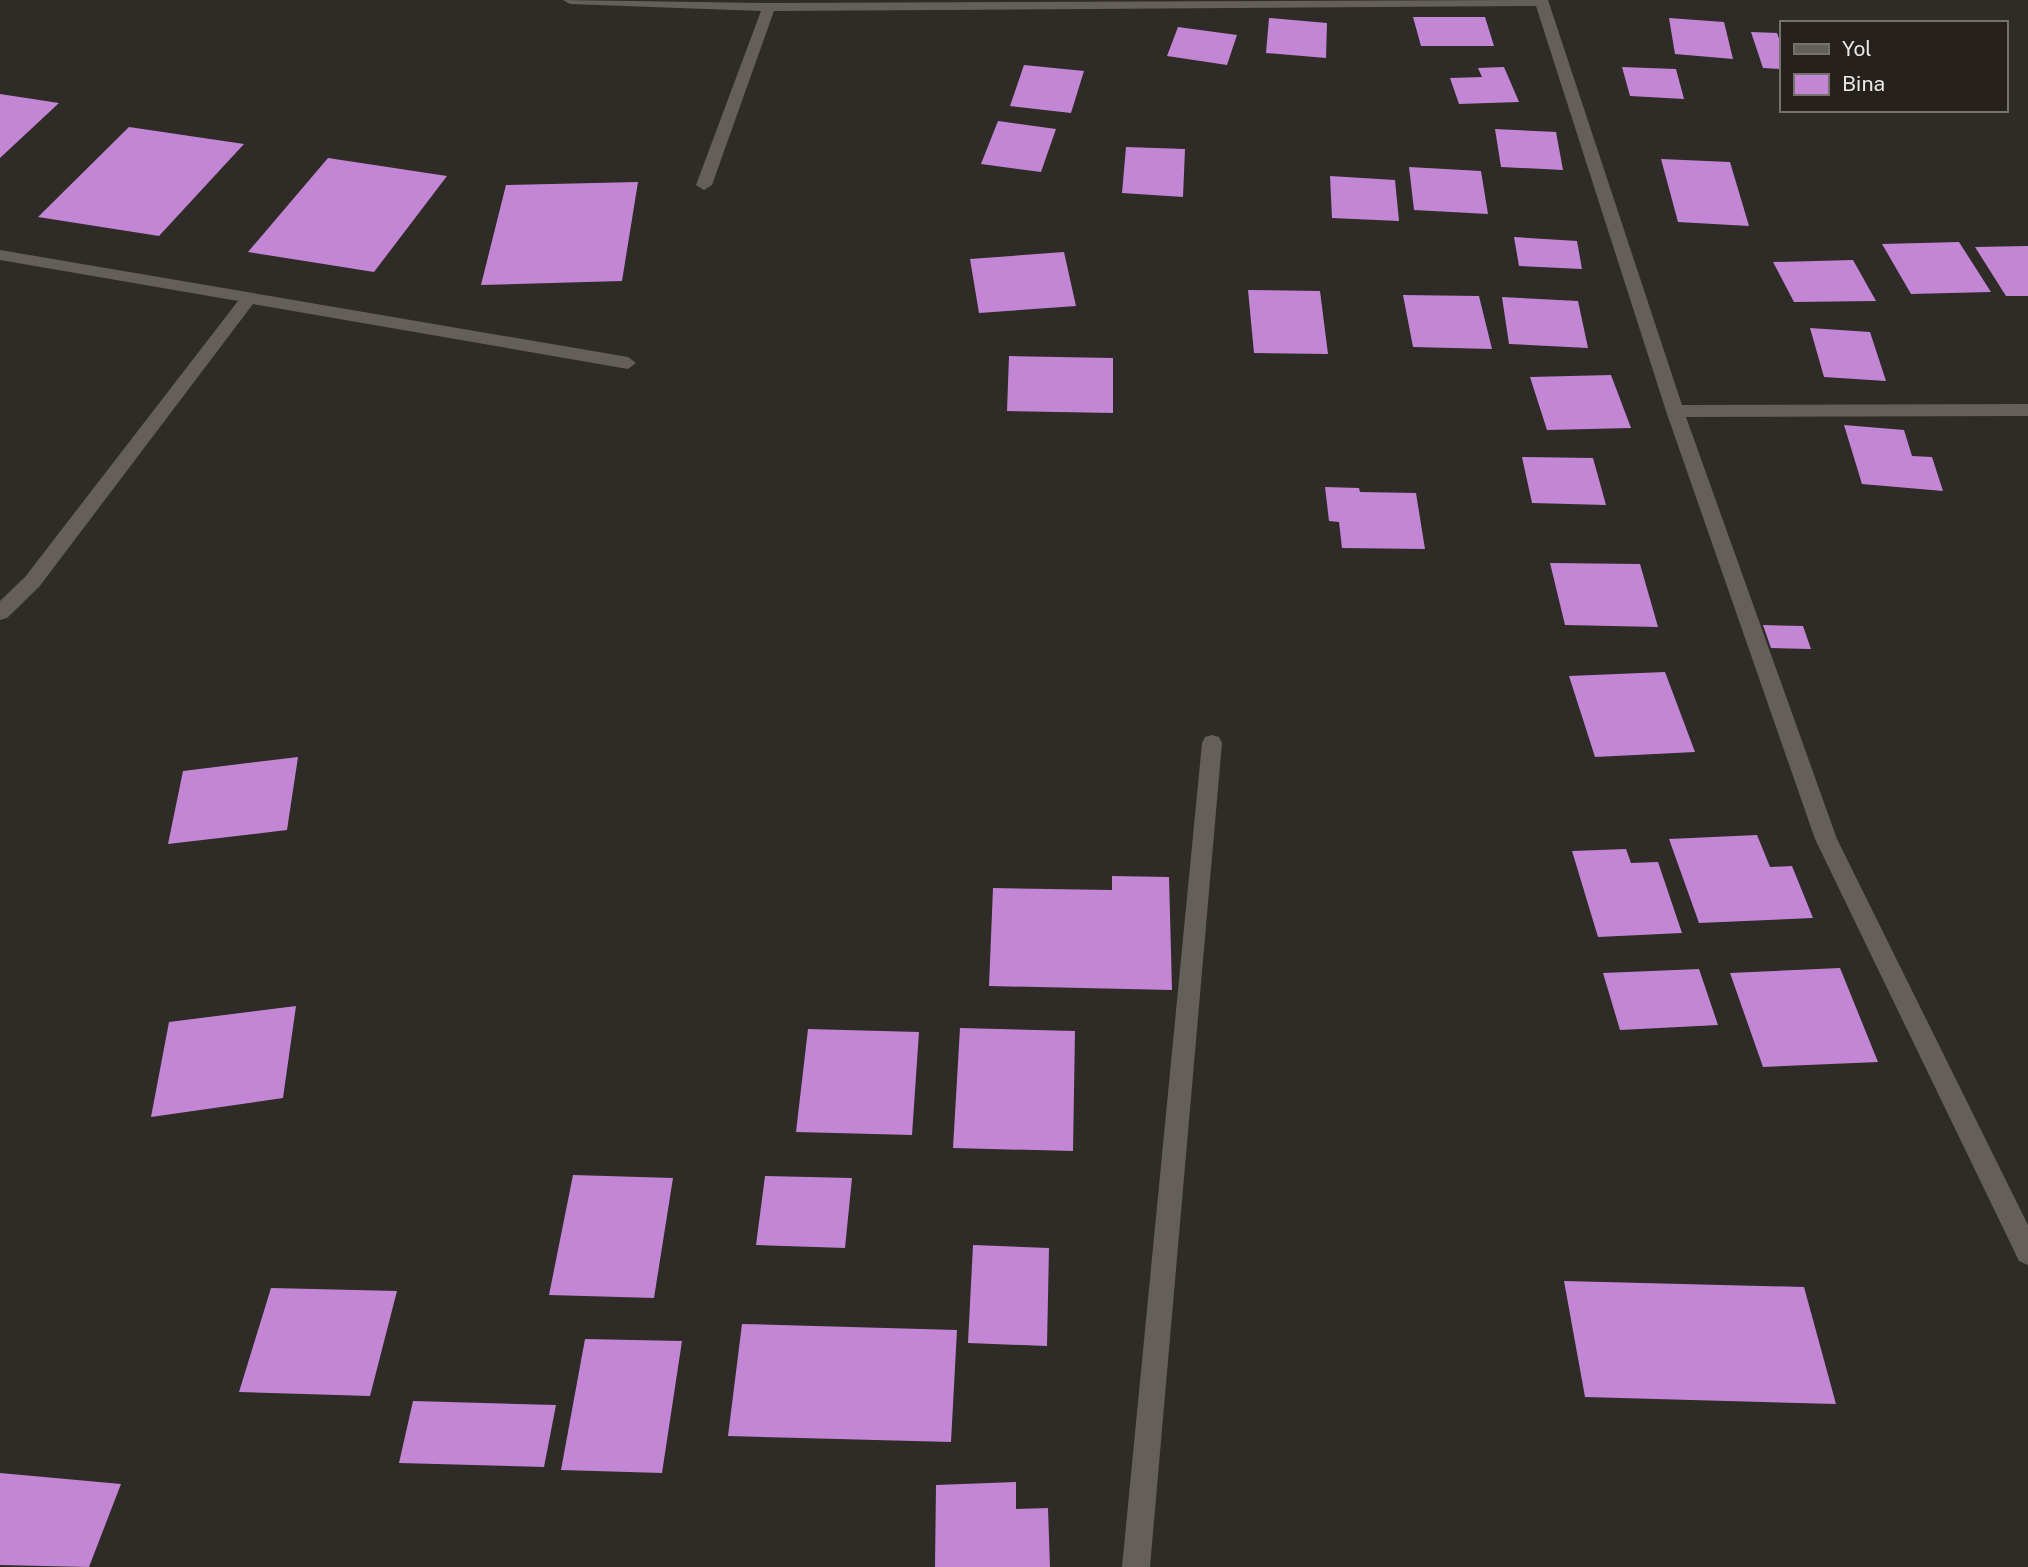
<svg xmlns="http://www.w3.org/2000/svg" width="2028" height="1567" font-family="'Public Sans',sans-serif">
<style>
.building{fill:#c286d4}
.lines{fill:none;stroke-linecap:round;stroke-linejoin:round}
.street{fill:#645f5a;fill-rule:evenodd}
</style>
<rect width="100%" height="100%" fill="#2f2b27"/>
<path class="building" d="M 1413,17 L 1485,17 L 1494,46 L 1421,46 Z
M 1269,18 L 1327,23 L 1326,58 L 1266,53 Z
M 1669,18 L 1724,22 L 1733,59 L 1675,54 Z
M 1178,27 L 1237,35 L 1227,65 L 1167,56 Z
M 1751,32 L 1777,33 L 1781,44 L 1781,69 L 1763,68 Z
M 1024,65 L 1084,71 L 1071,113 L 1010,106 Z
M 1504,67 L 1519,102 L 1459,104 L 1450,78 L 1482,77 L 1478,68 Z
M 1622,67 L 1676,69 L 1684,99 L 1630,96 Z
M 0,94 L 59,103 L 0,158 Z
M 998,121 L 1056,129 L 1041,172 L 981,164 Z
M 129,127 L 244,144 L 159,236 L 38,217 Z
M 1495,129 L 1556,132 L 1563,170 L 1501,167 Z
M 1126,147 L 1185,149 L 1183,197 L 1122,193 Z
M 328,158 L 447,176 L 374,272 L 248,252 Z
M 1661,159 L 1730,162 L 1749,226 L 1678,222 Z
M 1409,167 L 1481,171 L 1488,214 L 1414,210 Z
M 1330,176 L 1395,180 L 1399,221 L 1332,218 Z
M 638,182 L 622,281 L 481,285 L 506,185 Z
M 1514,237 L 1577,241 L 1582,269 L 1519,266 Z
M 1959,242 L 1991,292 L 1911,294 L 1882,244 Z
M 2028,246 L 2028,296 L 2006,296 L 1975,247 Z
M 1064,252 L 1076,306 L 979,313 L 970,259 Z
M 1853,260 L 1876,301 L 1794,302 L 1773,262 Z
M 1248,290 L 1320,291 L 1328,354 L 1254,353 Z
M 1403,295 L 1479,296 L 1492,349 L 1413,347 Z
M 1502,297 L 1578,301 L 1588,348 L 1509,344 Z
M 1810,328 L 1870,332 L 1886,381 L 1824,377 Z
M 1009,356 L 1113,358 L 1113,413 L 1007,411 Z
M 1611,375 L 1631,428 L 1547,430 L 1530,377 Z
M 1844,425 L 1904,430 L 1912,456 L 1932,457 L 1943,491 L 1862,484 Z
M 1522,457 L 1593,458 L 1606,505 L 1532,503 Z
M 1325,487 L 1359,488 L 1360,492 L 1416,493 L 1425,549 L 1342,548 L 1339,522 L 1329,521 Z
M 1550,563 L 1640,564 L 1658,627 L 1565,625 Z
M 1763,625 L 1803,626 L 1811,649 L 1771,648 Z
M 1665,672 L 1695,752 L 1595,757 L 1569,676 Z
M 298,757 L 287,830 L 168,844 L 183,771 Z
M 1757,835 L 1770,867 L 1792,866 L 1813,918 L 1699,923 L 1669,839 Z
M 1626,849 L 1631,863 L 1658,862 L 1682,933 L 1598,937 L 1572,851 Z
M 1112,876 L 1169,877 L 1172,990 L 989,986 L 993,888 L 1112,890 Z
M 1840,968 L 1878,1062 L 1763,1067 L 1730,973 Z
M 1699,969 L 1718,1025 L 1620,1030 L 1603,973 Z
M 296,1006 L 283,1098 L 151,1117 L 169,1022 Z
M 960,1028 L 1075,1031 L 1073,1151 L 953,1148 Z
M 808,1029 L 919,1032 L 912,1135 L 796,1132 Z
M 573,1175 L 673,1178 L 654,1298 L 549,1295 Z
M 765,1176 L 852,1178 L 845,1248 L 756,1245 Z
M 973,1245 L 1049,1248 L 1047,1346 L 968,1343 Z
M 1564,1281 L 1804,1287 L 1836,1404 L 1585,1397 Z
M 271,1288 L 397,1291 L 370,1396 L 239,1392 Z
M 742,1324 L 957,1330 L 951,1442 L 728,1436 Z
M 585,1339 L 682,1341 L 662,1473 L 561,1470 Z
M 413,1401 L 556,1405 L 544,1467 L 399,1463 Z
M 0,1473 L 121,1484 L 89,1567 L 0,1565 Z
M 1016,1482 L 1016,1509 L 1048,1508 L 1050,1567 L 935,1567 L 936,1485 Z"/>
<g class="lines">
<path class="street" d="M 563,0 L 769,3 L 1548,0 L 1682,405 L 2028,404 L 2028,416 L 1686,417 L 1837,839 L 2028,1225 L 2028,1265 L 2019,1261 L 1815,839 L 1666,411 L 1536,6 L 774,11 L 712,185 L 704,190 L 696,185 L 761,11 L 570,4 Z
M 0,250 L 628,357 L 636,363 L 628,369 L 253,304 L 39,587 L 7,618 L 0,620 L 0,601 L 25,577 L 238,301 L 0,260 Z
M 1212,735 L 1219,737 L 1222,743 L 1150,1567 L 1122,1567 L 1202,743 L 1205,737 Z"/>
</g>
<rect x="1780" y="21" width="228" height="91" fill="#26211d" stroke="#75716d" stroke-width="2"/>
<rect x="1794" y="44" width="35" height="10" fill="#645f5a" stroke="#75716d" stroke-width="2"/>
<text x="1842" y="56" font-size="21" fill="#ebe8e5">Yol</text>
<rect x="1794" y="74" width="35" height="21" fill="#c286d4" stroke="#75716d" stroke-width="2"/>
<text x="1842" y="91" font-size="21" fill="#ebe8e5">Bina</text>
</svg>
